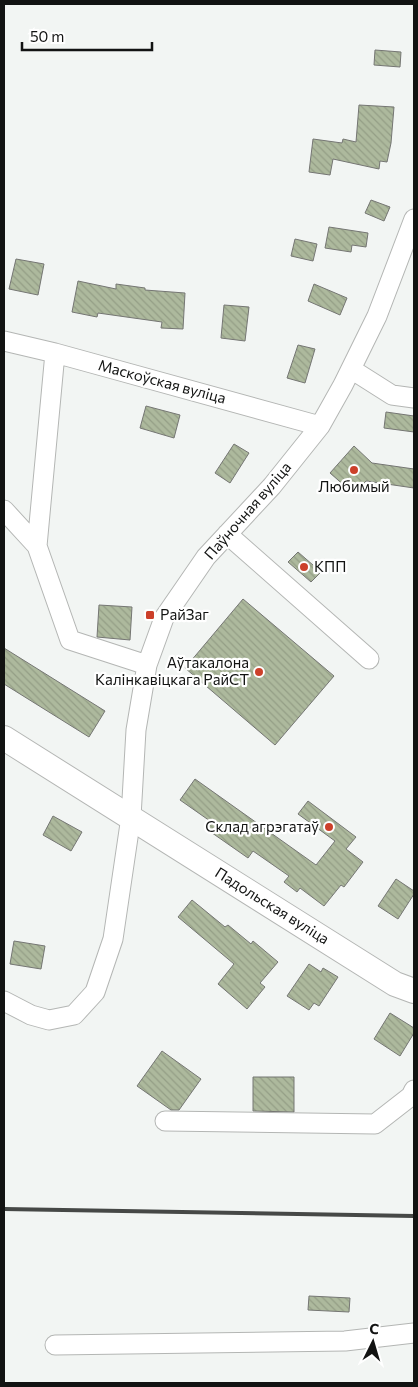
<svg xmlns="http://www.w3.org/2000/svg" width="418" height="1387" font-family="Commissioner,sans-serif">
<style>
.building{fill:url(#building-back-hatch);stroke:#757673}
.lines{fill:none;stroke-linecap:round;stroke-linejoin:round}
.minor-casing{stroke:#b4b6b4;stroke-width:21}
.major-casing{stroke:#b4b6b4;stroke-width:26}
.minor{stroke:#fff;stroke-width:19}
.major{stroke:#fff;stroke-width:24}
.rail{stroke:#464846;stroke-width:4}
.poi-dot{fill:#cc402a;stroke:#fff;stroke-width:2}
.labels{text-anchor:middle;stroke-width:4.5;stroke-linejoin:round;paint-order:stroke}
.street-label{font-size:15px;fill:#121312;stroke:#fff}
.poi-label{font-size:15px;fill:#121312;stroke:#fff;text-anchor:start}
</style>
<defs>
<pattern id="building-back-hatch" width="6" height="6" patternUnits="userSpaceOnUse" patternTransform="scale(1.25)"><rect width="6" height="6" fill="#adb99d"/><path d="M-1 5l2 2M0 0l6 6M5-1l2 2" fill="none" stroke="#949e86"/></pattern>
</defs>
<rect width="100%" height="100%" fill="#f2f5f3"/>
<path class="building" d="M 375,50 L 401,52 L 400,67 L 374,65 Z
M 359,105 L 394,107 L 391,143 L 387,162 L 380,161 L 379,169 L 333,159 L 330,175 L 309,172 L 313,139 L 342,143 L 343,139 L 356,142 Z
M 371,200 L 390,207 L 384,221 L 365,213 Z
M 329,227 L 368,233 L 366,247 L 352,245 L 351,252 L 325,248 Z
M 295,239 L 317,244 L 313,261 L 291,256 Z
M 16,259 L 44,264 L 38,295 L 9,289 Z
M 78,281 L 116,289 L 116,284 L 145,288 L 145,290 L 185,293 L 183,329 L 161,328 L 162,322 L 98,313 L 97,317 L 72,312 Z
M 314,284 L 347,298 L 340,315 L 308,301 Z
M 224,305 L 249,307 L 245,341 L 221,338 Z
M 298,345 L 315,349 L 305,383 L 287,378 Z
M 146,406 L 180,415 L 174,438 L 140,428 Z
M 386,412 L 414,416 L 414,432 L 384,428 Z
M 234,444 L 249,453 L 230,483 L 215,473 Z
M 354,446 L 372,463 L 414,469 L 414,488 L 366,481 L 354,494 L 330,473 Z
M 298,552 L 321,572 L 311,582 L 288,562 Z
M 243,599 L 334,676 L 275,745 L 185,668 Z
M 99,605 L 132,607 L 130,640 L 97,637 Z
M 4,648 L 105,711 L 89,737 L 4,684 Z
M 195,779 L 316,865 L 335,841 L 298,814 L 308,801 L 356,837 L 346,849 L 363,862 L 344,887 L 341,885 L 324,906 L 300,888 L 297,892 L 284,882 L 289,876 L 253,851 L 248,858 L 205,828 L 210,821 L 180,800 Z
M 53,816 L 82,832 L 71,851 L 43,835 Z
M 396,879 L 414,891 L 414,894 L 398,919 L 378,906 Z
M 192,900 L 225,927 L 228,925 L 251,944 L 253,941 L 278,962 L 260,983 L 265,987 L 247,1009 L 218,984 L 234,964 L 178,917 Z
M 14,941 L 45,946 L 41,969 L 10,964 Z
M 309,964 L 321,972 L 323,968 L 338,977 L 319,1006 L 314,1003 L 309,1010 L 287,996 Z
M 390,1013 L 414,1028 L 414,1033 L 400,1056 L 374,1039 Z
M 162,1051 L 201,1079 L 179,1110 L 171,1110 L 137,1086 Z
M 253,1077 L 294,1077 L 294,1112 L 253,1111 Z
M 309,1296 L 350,1298 L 349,1312 L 308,1310 Z"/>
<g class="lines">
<defs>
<path id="minor" d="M 4,341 L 55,353 L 320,426
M 351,369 L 392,395 L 414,398
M 4,510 L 37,546 L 70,640 L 147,665
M 227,534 L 369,659
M 37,546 L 55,353
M 4,1001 L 31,1015 L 49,1020 L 74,1015 L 95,992 L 113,939 L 131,817 L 136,730 L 147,665 L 164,618 L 206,557 L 272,486 L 320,426 L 343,385 L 377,316 L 414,219
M 165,1121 L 375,1124 L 411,1096 L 414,1090
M 55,1345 L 345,1341 L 414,1333"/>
<path id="major" d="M 4,738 L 395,984 L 414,991"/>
</defs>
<use href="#minor" class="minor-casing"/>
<use href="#major" class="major-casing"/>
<use href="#minor" class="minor"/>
<use href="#major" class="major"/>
<path class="rail" d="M 4,1209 L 414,1216"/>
</g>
<g class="poi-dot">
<circle cx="354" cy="470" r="5"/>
<circle cx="304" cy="567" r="5"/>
<rect x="145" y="610" width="10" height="10" rx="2.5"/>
<circle cx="259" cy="672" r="5"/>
<circle cx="329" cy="827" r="5"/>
</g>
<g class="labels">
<g class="street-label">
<text transform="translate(162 382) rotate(15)" y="5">Маскоўская вуліца</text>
<text transform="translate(248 511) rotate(-49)" y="5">Паўночная вуліца</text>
<text transform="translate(272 906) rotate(32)" y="5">Падольская вуліца</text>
</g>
<g class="poi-label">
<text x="354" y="492" text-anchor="middle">Любимый</text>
<text x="314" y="572">КПП</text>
<text x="160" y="620">РайЗаг</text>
<text x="249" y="668" text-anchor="end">Аўтакалона<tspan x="249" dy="17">Калінкавіцкага РайСТ</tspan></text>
<text x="319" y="832" text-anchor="end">Склад агрэгатаў</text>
</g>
</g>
<rect width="418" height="1387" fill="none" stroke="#121312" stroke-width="10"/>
<g transform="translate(373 1342) rotate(5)" stroke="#ffffff" stroke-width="4" paint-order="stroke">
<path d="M0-4L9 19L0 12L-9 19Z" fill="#121312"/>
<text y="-8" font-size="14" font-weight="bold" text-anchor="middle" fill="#121312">С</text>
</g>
<path d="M22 42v8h130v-8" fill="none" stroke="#121312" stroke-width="2.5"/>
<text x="30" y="42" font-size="15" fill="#121312" stroke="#ffffff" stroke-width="4" paint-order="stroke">50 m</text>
</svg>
